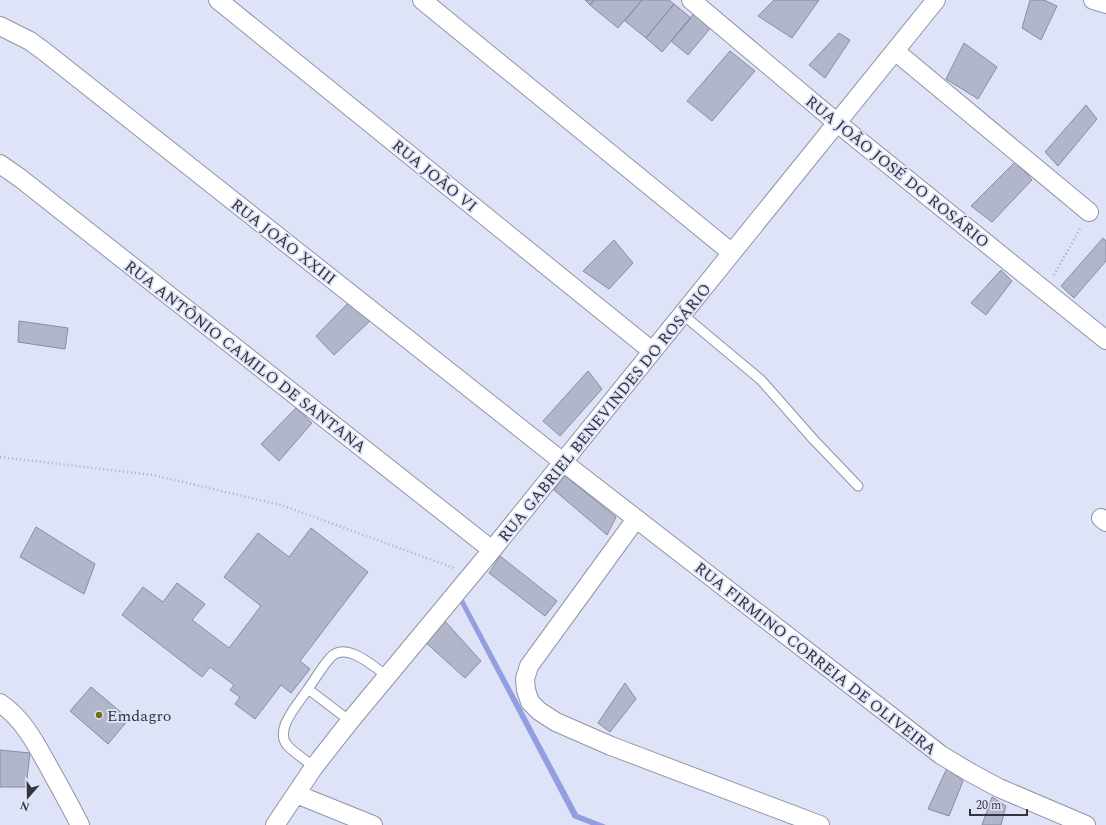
<svg xmlns="http://www.w3.org/2000/svg" width="1106" height="825" font-family="Spectral,serif">
<style>
.water{fill:#929edf}
.building{fill:#b1b6ca;stroke:#888da0}
.lines{fill:none;stroke-linecap:round;stroke-linejoin:round}
.lane-casing{stroke:#9094a8;stroke-width:11}
.street-casing{stroke:#9094a8;stroke-width:20}
.path{stroke:#a8acbd;stroke-width:2.5;stroke-dasharray:1 3;stroke-linecap:butt}
.lane{stroke:#fff;stroke-width:9}
.street{stroke:#fff;stroke-width:18}
.poi-dot{fill:#727012;stroke:#dee3f8;stroke-width:1.5}
.labels{text-anchor:middle;stroke-width:3.5;stroke-linejoin:round;paint-order:stroke}
.street-label{font-size:16px;fill:#32333c;stroke:#dee3f8}
.poi-label{font-size:16px;fill:#32333c;stroke:#dee3f8;text-anchor:start}
</style>
<rect width="100%" height="100%" fill="#dee3f8"/>
<path class="water" d="M 464,600 L 578,814 L 606,825 L 591,825 L 573,818 L 460,603 Z"/>
<path class="building" d="M 585,0 L 594,0 L 590,5 Z
M 594,0 L 642,0 L 618,28 L 590,5 Z
M 642,0 L 669,0 L 674,4 L 646,38 L 625,21 Z
M 774,0 L 819,0 L 792,38 L 758,16 Z
M 1030,0 L 1044,0 L 1057,6 L 1041,40 L 1022,28 Z
M 674,4 L 691,18 L 662,52 L 646,38 Z
M 695,12 L 712,26 L 688,55 L 671,41 Z
M 839,33 L 850,40 L 825,78 L 809,65 Z
M 964,43 L 997,67 L 978,99 L 946,79 Z
M 730,51 L 755,71 L 712,121 L 687,101 Z
M 1086,105 L 1097,119 L 1058,166 L 1045,152 Z
M 1016,161 L 1032,180 L 992,222 L 971,206 Z
M 1103,238 L 1106,241 L 1106,261 L 1074,298 L 1061,286 Z
M 614,240 L 633,263 L 609,289 L 583,271 Z
M 1001,270 L 1012,281 L 986,315 L 971,303 Z
M 352,299 L 371,320 L 334,355 L 316,336 Z
M 19,321 L 68,328 L 65,349 L 18,342 Z
M 588,371 L 602,389 L 560,436 L 543,421 Z
M 296,408 L 312,423 L 279,461 L 261,444 Z
M 564,475 L 616,517 L 607,535 L 554,490 Z
M 36,527 L 95,564 L 84,594 L 20,557 Z
M 311,528 L 368,572 L 300,661 L 310,669 L 291,693 L 281,685 L 255,719 L 235,704 L 240,697 L 230,690 L 234,685 L 210,667 L 202,677 L 122,615 L 143,587 L 163,602 L 177,583 L 205,604 L 192,620 L 229,648 L 261,606 L 224,577 L 258,533 L 289,557 Z
M 500,556 L 557,601 L 545,616 L 489,573 Z
M 443,619 L 481,661 L 465,678 L 424,641 Z
M 625,683 L 636,699 L 610,732 L 598,723 Z
M 91,687 L 129,719 L 108,744 L 70,711 Z
M 0,750 L 30,753 L 26,787 L 0,787 Z
M 947,768 L 963,781 L 949,816 L 928,809 Z
M 992,797 L 1006,806 L 1001,825 L 982,825 Z"/>
<g class="lines">
<defs>
<path id="lane" d="M 682,314 L 761,380 L 814,440 L 858,486
M 308,689 C 299,703 274,729 287,745 C 294,753 306,760 314,767
M 350,721 L 308,689 C 315,679 322,667 330,658 C 345,640 373,666 387,676"/>
<path id="street" d="M 218,0 L 652,351
M 422,0 L 732,253
M 691,0 L 836,122 L 1106,340
M 1093,0 L 1106,4
M 0,26 L 30,41 L 45,52 L 563,462 L 941,755 L 971,773 L 999,788 L 1086,825
M 895,51 L 1089,212
M 0,164 L 20,178 L 492,550
M 1101,518 L 1106,522
M 636,519 L 529,666 L 525,679 L 526,690 L 530,702 L 539,711 L 556,722 L 611,746 L 820,825
M 0,703 C 24,719 37,746 51,771 C 61,789 71,807 80,825
M 296,794 L 373,825
M 275,825 L 314,767 L 350,721 L 492,550 L 936,0"/>
</defs>
<use href="#lane" class="lane-casing"/>
<use href="#street" class="street-casing"/>
<path class="path" d="M 1054,275 L 1081,227
M 0,457 L 153,475 L 281,505 L 454,568"/>
<use href="#lane" class="lane"/>
<use href="#street" class="street"/>
</g>
<circle class="poi-dot" cx="99" cy="715" r="4"/>
<g class="labels">
<g class="street-label">
<text transform="translate(898 171) rotate(39)" y="6">RUA JOÃO JOSÉ DO ROSÁRIO</text>
<text transform="translate(435 175) rotate(39)" y="6">RUA JOÃO VI</text>
<text transform="translate(284 241) rotate(38)" y="6">RUA JOÃO XXIII</text>
<text transform="translate(246 356) rotate(38)" y="6">RUA ANTÔNIO CAMILO DE SANTANA</text>
<text transform="translate(604 412) rotate(-51)" y="6">RUA GABRIEL BENEVINDES DO ROSÁRIO</text>
<text transform="translate(816 658) rotate(38)" y="6">RUA FIRMINO CORREIA DE OLIVEIRA</text>
</g>
<g class="poi-label">
<text x="107" y="721">Emdagro</text>
</g>
</g>
<g transform="translate(28 797) rotate(200)" stroke="#dee3f8" stroke-width="3" paint-order="stroke">
<path d="M0-3L7 15L0 10L-7 15Z" fill="#32333c"/>
<text y="-6" font-size="11" font-weight="bold" text-anchor="middle" fill="#32333c">N</text>
</g>
<path d="M970 809v6h57v-6" fill="none" stroke="#32333c" stroke-width="2"/>
<text x="976" y="809" font-size="12" fill="#32333c" stroke="#dee3f8" stroke-width="3" paint-order="stroke">20 m</text>
</svg>
